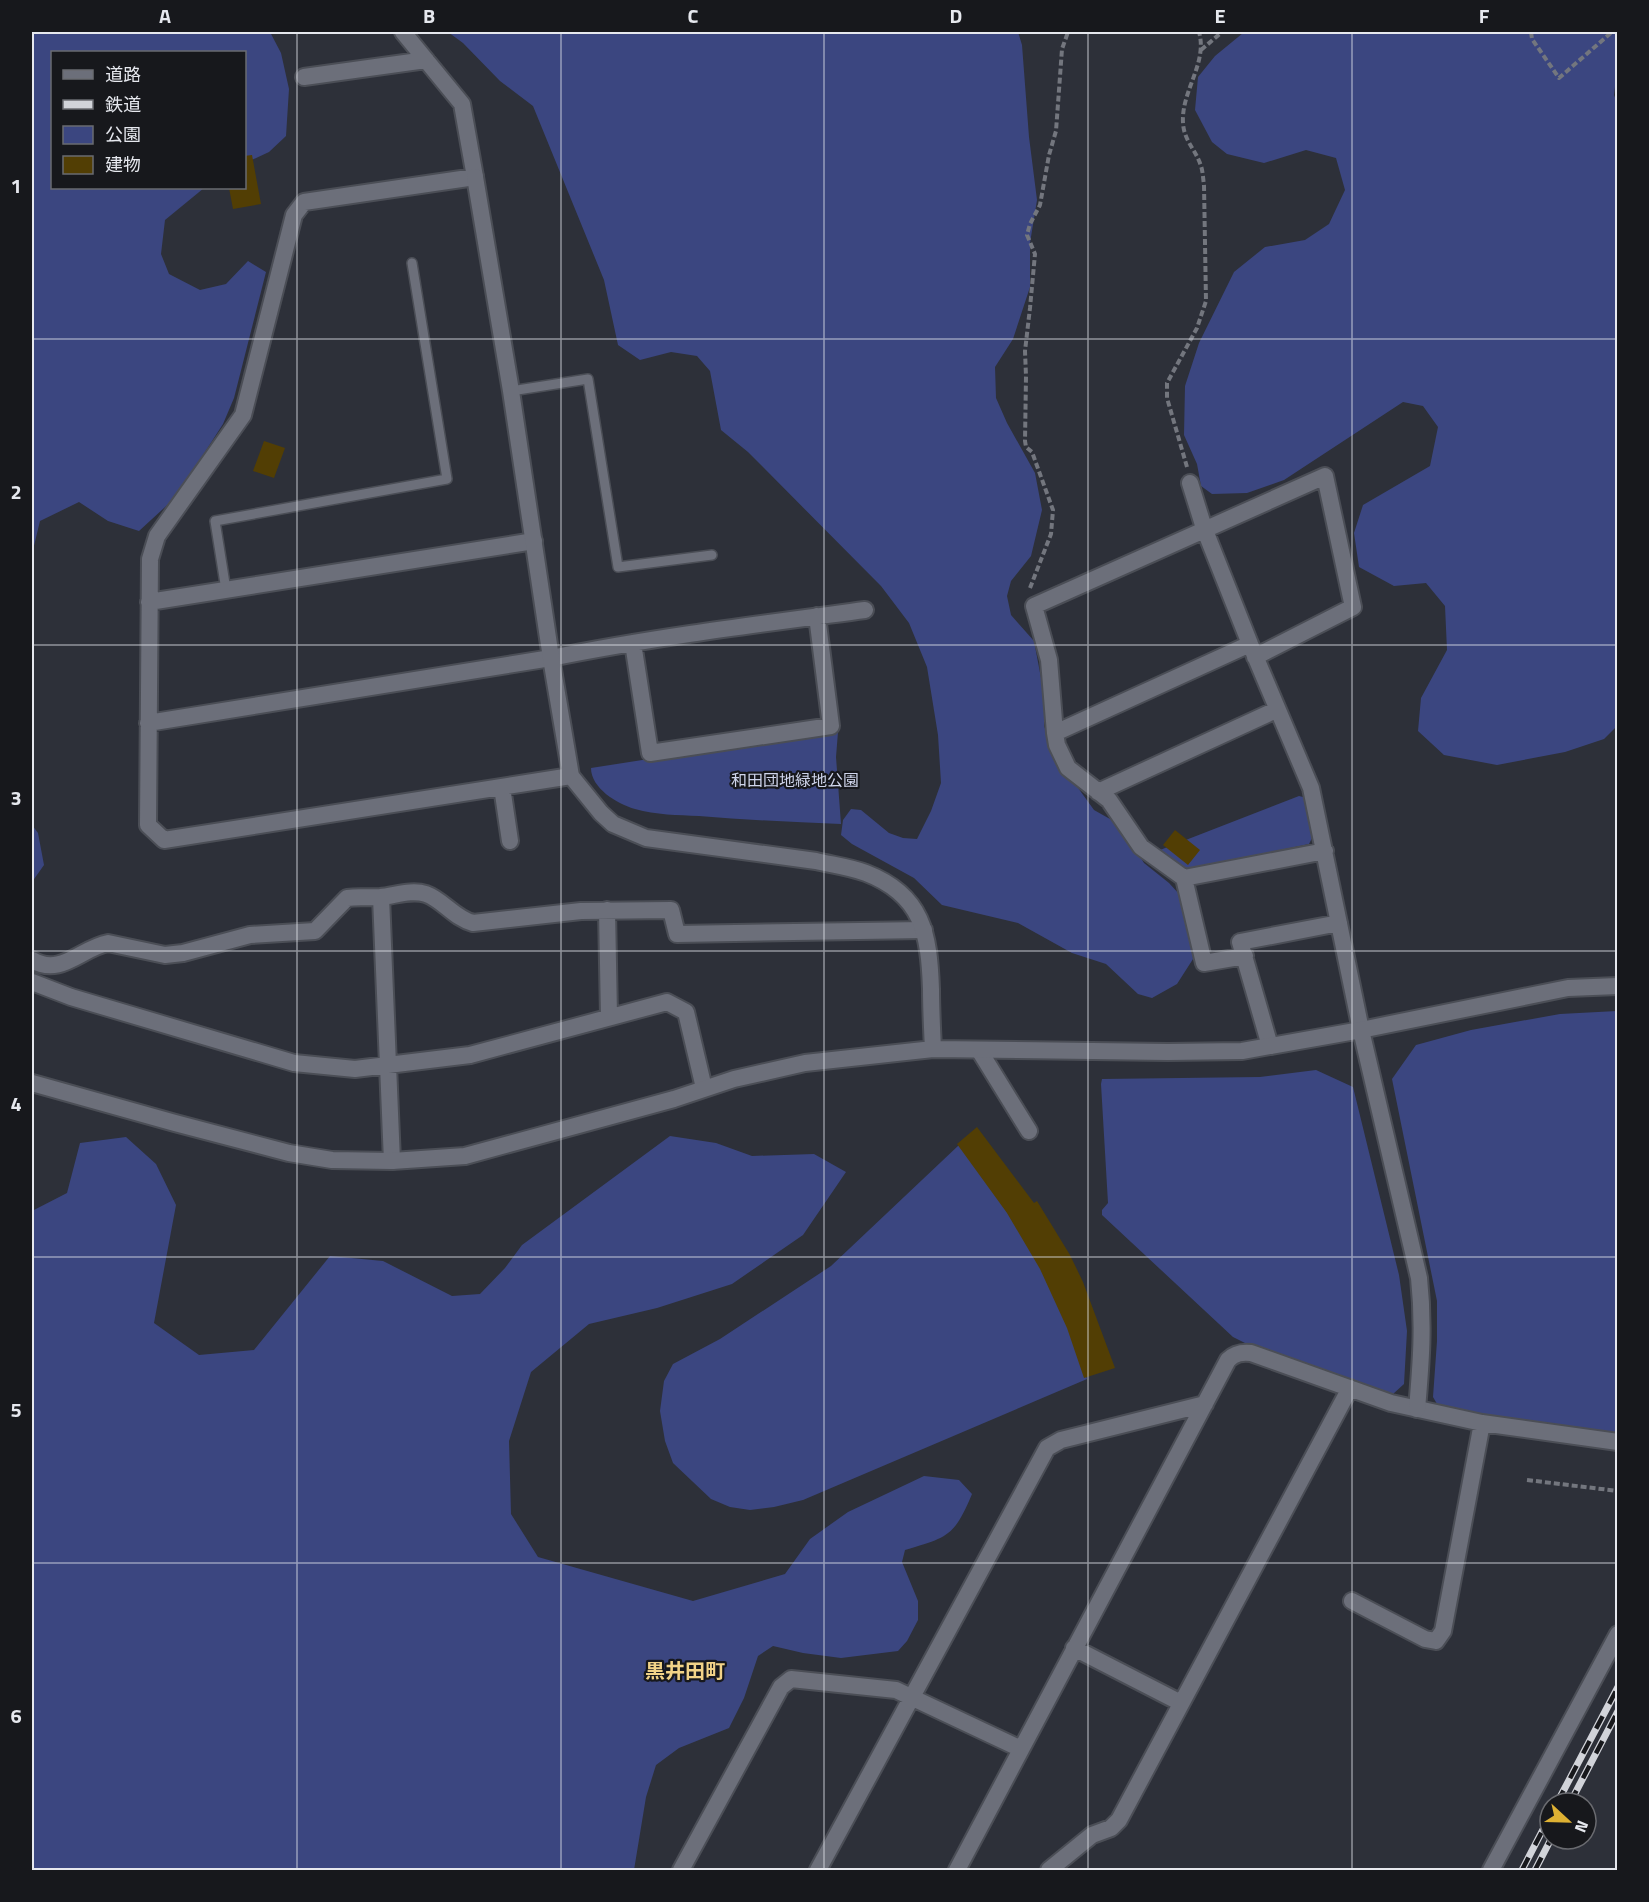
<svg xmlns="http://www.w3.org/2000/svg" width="1649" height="1902" font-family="'Titillium Web','Noto Sans JP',sans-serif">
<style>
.green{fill:#3b4680}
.building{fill:#523e04}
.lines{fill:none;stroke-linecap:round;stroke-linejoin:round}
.service-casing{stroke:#4b4e56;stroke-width:12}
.minor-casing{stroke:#4b4e56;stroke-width:20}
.tertiary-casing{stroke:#4b4e56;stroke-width:20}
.path{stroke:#73767e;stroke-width:4;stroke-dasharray:6 3;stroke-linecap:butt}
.service{stroke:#6c6f7a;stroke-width:9}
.minor{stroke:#6c6f7a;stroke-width:16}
.tertiary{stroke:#6c6f7a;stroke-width:16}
.rail-casing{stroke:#d1d3d9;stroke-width:7}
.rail{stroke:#17181c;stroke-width:4.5;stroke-dasharray:14;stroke-linecap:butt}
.grid{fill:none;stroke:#e6e8ee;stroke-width:1.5;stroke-opacity:0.55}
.labels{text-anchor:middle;stroke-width:4.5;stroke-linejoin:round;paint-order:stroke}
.park-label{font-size:16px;fill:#cfd5eb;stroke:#17181c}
.quarter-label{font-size:20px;font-weight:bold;fill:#f2d388;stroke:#17181c}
.neatline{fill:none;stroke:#e6e8ee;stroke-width:2}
.grid-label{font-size:20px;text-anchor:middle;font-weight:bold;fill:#e6e8ee}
</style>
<rect width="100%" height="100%" fill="#2d3039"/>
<path class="green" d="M 32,32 L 270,32 L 281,53 L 289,89 L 286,136 L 269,152 L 245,163 L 244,52 L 52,52 L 52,188 L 204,188 L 165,220 L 161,254 L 169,274 L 200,290 L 226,284 L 248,261 L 266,272 L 234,398 L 223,424 L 176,497 L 139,531 L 108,521 L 79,502 L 40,521 L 32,554 Z
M 448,32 L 1018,32 L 1022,45 L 1029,137 L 1037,200 L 1030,243 L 1030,287 L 1013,339 L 995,367 L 996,398 L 1007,423 L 1035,473 L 1042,510 L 1031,556 L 1011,581 L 1007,596 L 1011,615 L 1034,641 L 1045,699 L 1044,726 L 1055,756 L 1094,810 L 1110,819 L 1125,833 L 1144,863 L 1169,883 L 1180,895 L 1190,919 L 1193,959 L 1177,984 L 1152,998 L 1138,994 L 1106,964 L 1072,953 L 1018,923 L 942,905 L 914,878 L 852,844 L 841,835 L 843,820 L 851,809 L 861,810 L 889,833 L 903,838 L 917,839 L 931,811 L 941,783 L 938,735 L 927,667 L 909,623 L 881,586 L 748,452 L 721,430 L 710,371 L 697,356 L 671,352 L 640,360 L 618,345 L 604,280 L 533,106 L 500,81 L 463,43 Z
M 1251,32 L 1617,32 L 1617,71 L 1614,95 L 1618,105 L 1618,725 L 1604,739 L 1565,752 L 1497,765 L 1444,755 L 1418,731 L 1421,698 L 1447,650 L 1445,606 L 1426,583 L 1394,586 L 1359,567 L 1354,533 L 1363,505 L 1430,466 L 1438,427 L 1423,406 L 1403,402 L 1284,480 L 1247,493 L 1212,494 L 1201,486 L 1197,464 L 1184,435 L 1185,386 L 1199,343 L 1234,272 L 1265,247 L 1305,240 L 1329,224 L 1345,190 L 1336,158 L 1306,150 L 1264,163 L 1227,154 L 1212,142 L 1195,110 L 1198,77 L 1215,56 L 1243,33 Z
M 835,730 L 838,732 L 836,757 L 841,824 C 794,822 746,820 699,816 C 678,815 656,815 635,809 C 617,804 591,788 591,768 Z
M 1299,796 L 1303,797 L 1305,801 L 1312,838 L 1309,844 L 1186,870 L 1160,850 Z
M 32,825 L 38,833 L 44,865 L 32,882 Z
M 1617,1011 L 1617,1435 L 1440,1409 L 1433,1397 L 1437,1341 L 1437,1301 L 1392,1079 L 1416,1045 L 1471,1030 L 1560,1014 Z
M 1316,1070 L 1353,1087 L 1399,1275 L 1407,1331 L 1404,1384 L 1393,1394 L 1245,1343 L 1233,1337 L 1102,1215 L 1102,1210 L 1108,1203 L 1101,1084 L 1102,1079 L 1260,1077 Z
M 670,1136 L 716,1143 L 752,1156 L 814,1154 L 846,1172 L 803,1235 L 732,1284 L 657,1308 L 589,1324 L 531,1372 L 509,1441 L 511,1514 L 538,1557 L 693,1601 L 785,1574 L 810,1539 L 848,1512 L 924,1476 L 959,1480 L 972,1494 C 954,1537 948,1537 905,1550 L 902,1562 L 918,1601 L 918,1620 L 907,1641 L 898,1651 L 841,1658 L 803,1653 L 773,1646 L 758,1656 L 744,1698 L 729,1728 L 679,1748 L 656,1765 L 646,1797 L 634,1870 L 32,1870 L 32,1211 L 67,1193 L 80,1143 L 126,1137 L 156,1164 L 176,1205 L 154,1323 L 199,1355 L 254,1350 L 330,1256 L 383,1261 L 452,1296 L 480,1294 L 505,1268 L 522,1245 Z
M 959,1145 L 988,1182 L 1051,1282 L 1072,1336 L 1087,1379 L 803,1500 L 774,1507 L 750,1510 L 730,1507 L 711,1499 L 673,1463 L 665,1441 L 660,1411 L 664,1381 L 673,1364 L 720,1339 L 831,1266 Z"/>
<path class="building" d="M 252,155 L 261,204 L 233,209 L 229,188 L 244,188 L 244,156 Z
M 264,441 L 285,448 L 274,478 L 253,471 Z
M 1175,830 L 1200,850 L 1188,865 L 1163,845 Z
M 977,1127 L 1034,1203 L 1037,1201 L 1070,1255 L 1083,1282 L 1115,1368 L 1084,1378 L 1067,1328 L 1040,1269 L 1007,1213 L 957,1144 Z"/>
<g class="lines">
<defs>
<path id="service" d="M 511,391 L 588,379 L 618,567 L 712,555
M 226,590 L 215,521 L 447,479 L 412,263"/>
<path id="minor" d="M 403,32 L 462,104 L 475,177 L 304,202 L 294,215 L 243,415 L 157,536 L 150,559 L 148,825 L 164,840 L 571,776
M 304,77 L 426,60
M 1190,483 L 1204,528 L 1250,644 L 1311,788 L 1361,1030
M 149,602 L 534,541
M 633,643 L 650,753 L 831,726 L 817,616
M 148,723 L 551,658 C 655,637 760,624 865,610
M 1055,733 L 1049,660 L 1034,606 L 1325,476 L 1353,607 L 1255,657
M 502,787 L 510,841
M 1098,792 L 1276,710
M 1184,878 L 1325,851
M 381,897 L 392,1161
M 607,910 L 609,1017
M 1245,956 L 1204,963 L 1184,878 L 1141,847 L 1109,800 L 1068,768 L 1057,745 L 1055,733 L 1250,644
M 32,960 C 61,977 81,948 108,943 L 165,955 L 183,953 L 250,935 L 315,931 L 347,898 C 358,897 369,897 380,897 C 394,896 411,889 426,894 C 443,900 454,918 473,923 L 581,911 L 671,910 L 677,934 L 924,930
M 32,982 L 71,997 L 294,1063 L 355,1069 L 470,1055 L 667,1002 L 686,1012 L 704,1088
M 1270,1046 L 1240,942 L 1339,923
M 979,1050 L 1029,1131
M 1352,1601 L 1425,1639 L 1436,1641 L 1443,1631 L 1482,1423
M 1074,1648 L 1181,1703
M 681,1870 L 781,1687 L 791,1679 L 896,1690 L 1021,1749
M 818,1870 L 1047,1448 L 1061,1440 L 1205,1404
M 957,1870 L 1228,1360 C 1235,1353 1242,1352 1251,1353 L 1391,1403 L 1482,1423 L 1618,1442
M 1049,1870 L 1092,1835 L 1111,1828 L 1119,1820 L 1350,1388
M 1491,1870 L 1618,1634"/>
<path id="tertiary" d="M 475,177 L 511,391 L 551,658 L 571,776 L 601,813 L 613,824 L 646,838 L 816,861 C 833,865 850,867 866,873 C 923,895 929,934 931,989 C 931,1009 932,1029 933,1049
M 1361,1030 L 1419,1278 C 1424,1324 1421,1363 1417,1409
M 32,1083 L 175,1123 L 289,1153 L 332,1160 L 392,1161 L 465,1156 L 674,1099 L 734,1079 L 805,1063 L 933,1049 L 1168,1052 L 1242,1051 L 1361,1030 L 1568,988 L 1618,986"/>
</defs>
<use href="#service" class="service-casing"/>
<use href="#minor" class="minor-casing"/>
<use href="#tertiary" class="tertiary-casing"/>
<path class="path" d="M 1531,32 L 1532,39 L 1559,78 L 1612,32
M 1201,50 L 1222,32
M 1187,467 L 1167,398 L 1167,383 L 1197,328 L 1206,301 L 1204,185 C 1203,179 1203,172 1201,166 C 1196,150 1184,141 1183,123 C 1181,91 1208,63 1199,32
M 1030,588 L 1051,534 L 1053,510 L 1032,452 L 1026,447 L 1025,441 L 1026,376 L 1025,351 L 1030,308 L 1035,254 L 1027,235 L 1030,224 L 1040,205 L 1049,155 L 1056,131 L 1062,49 L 1068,32
M 1527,1480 L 1618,1491"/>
<use href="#service" class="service"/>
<use href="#minor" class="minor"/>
<use href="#tertiary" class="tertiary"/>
<defs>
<path id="rail" d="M 1557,1803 L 1618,1687
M 1570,1803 L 1618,1711
M 1522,1870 L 1550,1816
M 1535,1870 L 1551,1839"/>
</defs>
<use href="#rail" class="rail-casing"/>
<use href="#rail" class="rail"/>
</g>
<path class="grid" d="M 297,32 L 297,1870M 561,32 L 561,1870M 824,32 L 824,1870M 1088,32 L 1088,1870M 1352,32 L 1352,1870M 32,339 L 1618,339M 32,645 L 1618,645M 32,951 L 1618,951M 32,1257 L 1618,1257M 32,1563 L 1618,1563"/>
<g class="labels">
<g class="park-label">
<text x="795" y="786">和田団地緑地公園</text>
</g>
<g class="quarter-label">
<text x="685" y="1678">黒井田町</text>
</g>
</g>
<rect width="1649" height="1902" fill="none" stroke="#17181c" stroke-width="66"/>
<rect x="51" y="51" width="195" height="138" fill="#17181c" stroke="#6a6b70" stroke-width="1.5"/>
<rect x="63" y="70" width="30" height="9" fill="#6c6f7a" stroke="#6a6b70" stroke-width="1.5"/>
<text x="105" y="81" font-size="18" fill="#e6e8ee">道路</text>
<rect x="63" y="100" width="30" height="9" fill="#d1d3d9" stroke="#6a6b70" stroke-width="1.5"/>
<text x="105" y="111" font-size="18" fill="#e6e8ee">鉄道</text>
<rect x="63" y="126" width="30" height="18" fill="#3b4680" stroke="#6a6b70" stroke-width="1.5"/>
<text x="105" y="141" font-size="18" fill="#e6e8ee">公園</text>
<rect x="63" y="156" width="30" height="18" fill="#523e04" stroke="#6a6b70" stroke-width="1.5"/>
<text x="105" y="171" font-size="18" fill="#e6e8ee">建物</text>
<g transform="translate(1568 1821) rotate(112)"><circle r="28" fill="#17181c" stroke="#6a6b70" stroke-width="1.5"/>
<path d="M0-4.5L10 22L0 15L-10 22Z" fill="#deb133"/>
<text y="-9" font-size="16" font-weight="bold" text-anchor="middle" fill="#e6e8ee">N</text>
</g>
<rect x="33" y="33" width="1583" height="1836" class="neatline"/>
<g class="grid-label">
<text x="165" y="23">A</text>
<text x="429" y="23">B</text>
<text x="693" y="23">C</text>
<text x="956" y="23">D</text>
<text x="1220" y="23">E</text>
<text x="1484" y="23">F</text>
<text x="16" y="193">1</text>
<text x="16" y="499">2</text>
<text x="16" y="805">3</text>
<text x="16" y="1111">4</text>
<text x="16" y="1417">5</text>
<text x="16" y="1723">6</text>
</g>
</svg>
